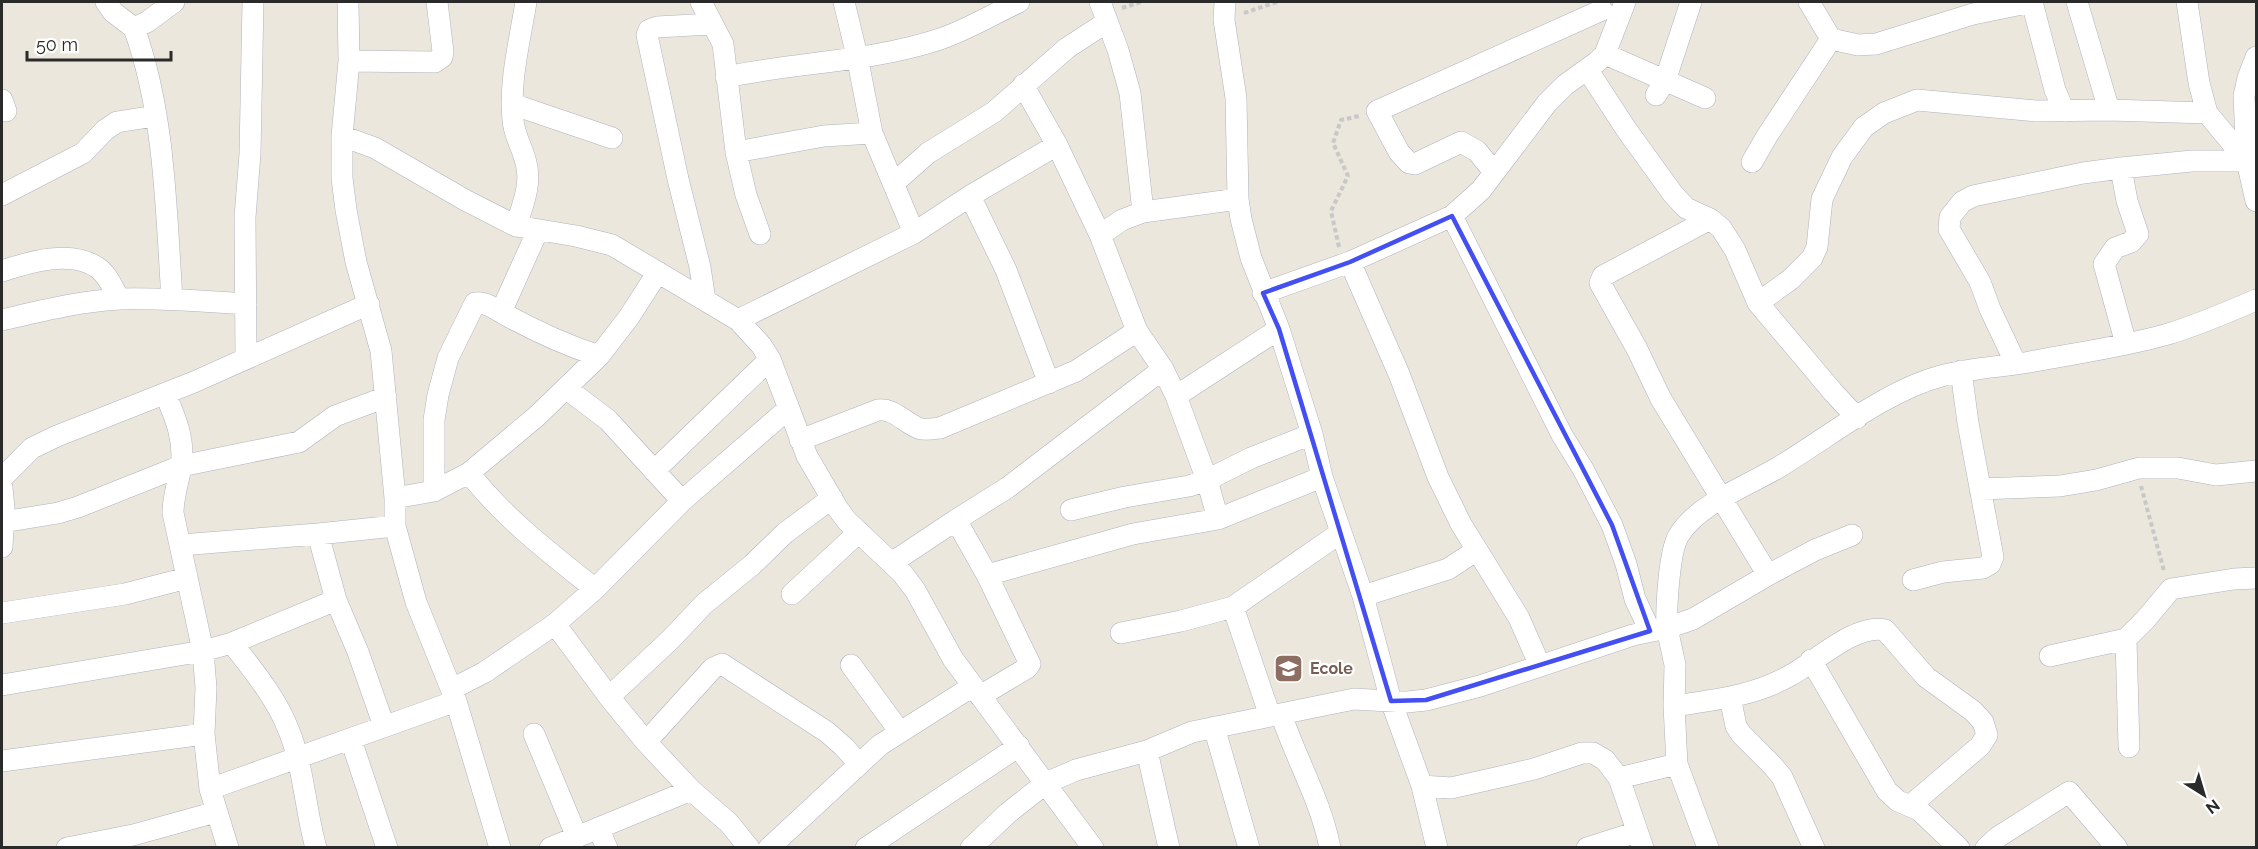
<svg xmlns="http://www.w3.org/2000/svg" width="2258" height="849" font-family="Raleway,sans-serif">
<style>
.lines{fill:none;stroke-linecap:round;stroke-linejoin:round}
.minor-casing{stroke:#b0b1bd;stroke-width:22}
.path{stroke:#c8c8c8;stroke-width:4;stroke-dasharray:4.5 3;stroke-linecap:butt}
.minor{stroke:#fff;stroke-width:21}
.marked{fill:none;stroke:#444ff1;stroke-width:4.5;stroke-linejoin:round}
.labels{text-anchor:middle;stroke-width:4.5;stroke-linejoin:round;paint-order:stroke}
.education-label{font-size:16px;font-weight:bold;fill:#785e54;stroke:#fff;text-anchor:start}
</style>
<rect width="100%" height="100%" fill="#ece7dd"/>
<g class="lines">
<defs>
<path id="minor" d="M 106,2 L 113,12 L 134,28
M 348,2 L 349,61 L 342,136 L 342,178 L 346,210 L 356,262 L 381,351 L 395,498 L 395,526 L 416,602 L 456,701 L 500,848
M 701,2 L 723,44 L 736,152 L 746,195 L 760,234
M 844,2 L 857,56 L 872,133 L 914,233
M 1100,2 L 1118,50 L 1130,93 L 1143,212
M 1225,2 L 1224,20 L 1236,98 L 1238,199 L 1241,219 L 1251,258 L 1279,329 L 1312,434 L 1322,477 L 1363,596 L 1391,701 L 1422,786 L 1437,848
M 1809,2 L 1831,39 L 1858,45 L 1876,44 L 1973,14 L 2032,2 L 2055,90 L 2064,111
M 2077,2 L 2109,110
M 2187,2 L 2199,83 L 2207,113 L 2247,161 L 2256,201
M 1605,54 L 1705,98
M 349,61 L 435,62 L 442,57 L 443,52 L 437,2
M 1587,69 L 1626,129 L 1673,194 L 1686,208 L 1710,219 L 1721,228 L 1735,250 L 1758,303 L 1833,392 L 1857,418
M 726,77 C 796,62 871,62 940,39 C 967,30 993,14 1019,2
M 1023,85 L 1057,145 L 1100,235 L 1137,331 L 1163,369 L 1176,396 L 1207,480 L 1218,519
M 1656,95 L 1665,81 L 1691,2
M 2,100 L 6,111
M 512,104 L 612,138
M 342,136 L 375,148 L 465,200 L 516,226 L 576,236 L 612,245 L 738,320 L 761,345 L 770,359 L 807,456 L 838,509 L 847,521 L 902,573 L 915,590 L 953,659 L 1093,848
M 736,152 L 824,136 L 872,133
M 1752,162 L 1767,136 L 1831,39
M 2121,168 L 2127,201 L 2138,234 L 2131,242 L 2115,248 L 2104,264 L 2126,344
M 1494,172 L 1477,151 L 1461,142 L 1415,164 L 1409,163 L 1399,152 L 1377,111 L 1602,10
M 894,183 L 928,153 L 994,112 L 1067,48 L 1107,22
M 2,195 L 83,153 L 105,130 L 117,122 L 155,116
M 970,196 L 1006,270 L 1049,383
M 1452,216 L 1562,435 L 1583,469 L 1612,525 L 1626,564 L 1635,599 L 1650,631
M 1710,219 L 1603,276 L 1600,283 L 1637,349 L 1661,399 L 1768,575 L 1693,619 L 1667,628 L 1675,665 L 1674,706 C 1714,700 1755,696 1791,675 C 1815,662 1856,623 1885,630 L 1926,677 L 1973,711 L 1983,722 L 1987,735 L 1980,746 L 1911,805
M 516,226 C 522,207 532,184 526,163 C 523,148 514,136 513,120 C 509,81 520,40 526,2
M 1100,235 L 1122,220 L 1143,212 L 1238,199
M 1350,262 L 1399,374 L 1438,477 L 1461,524 L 1519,618 L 1540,666
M 2,271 C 29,262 72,249 98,268 C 108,275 113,288 119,299
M 1263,293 L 1350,262 L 1452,216 L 1481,190 L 1547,103 L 1565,85 L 1597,62 L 1605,54 L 1625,2
M 172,299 C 166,209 165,114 134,28 L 147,22 L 174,2
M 705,300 L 700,267 L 678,179 L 647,35 L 649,30 L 657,27 L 711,24
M 1758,303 L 1791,279 L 1812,258 L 1817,247 L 1822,199 L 1842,157 L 1864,127 L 1884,113 L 1917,100 L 2036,111 L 2109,110 L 2207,113
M 501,312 L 538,230
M 2,320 C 41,311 80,301 121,299 C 162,298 204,301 246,304
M 738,320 L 914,233 L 970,196 L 1057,145
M 246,358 L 245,217 L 250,154 L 253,2
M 2016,364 L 1990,309 L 1980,282 L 1949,229 L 1950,217 L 1962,202 L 1973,196 L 2083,173 L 2121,168 L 2192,161 L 2247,161 L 2244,96 L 2248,78 L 2256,57
M 567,389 L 608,420 L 682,501
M 165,394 C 176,418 185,441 181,467 C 178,483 173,497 173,513 L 203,651 L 206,688 L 204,734 L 210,789
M 1176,396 L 1279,329
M 800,440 L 878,410 C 895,408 905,424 921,429 C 927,430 933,429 940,428 L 1076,371 L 1137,331
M 654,471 L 770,359
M 469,473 C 505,519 550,553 595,589
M 2,478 L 32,448 L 57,436 L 194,382 L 369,304
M 2,487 L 4,509 L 2,547
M 1980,489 L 2060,486 L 2096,480 L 2139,468 L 2178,468 L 2216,475 L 2256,471
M 434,491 L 434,420 L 438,395 L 448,358 L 475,303 C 484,301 496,309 504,314 C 535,331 565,345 599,356
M 395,498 L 434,491 L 469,473 L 537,416 L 599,356 L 629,317 L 658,272
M 1071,510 L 1125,497 L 1189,486 L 1207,480 L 1251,458 L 1312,434
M 3,522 L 58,513 L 78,507 L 181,466 L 299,442 L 335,416 L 386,397
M 318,534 L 336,600 L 358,652 L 384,726
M 181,545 L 318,534 L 395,526
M 893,562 L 956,520
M 987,575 L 1133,534 L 1218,519 L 1322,477
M 1768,575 L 1815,550 L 1852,535
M 1913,580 L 1943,572 L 1983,568 L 1990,564 L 1993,557 L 1968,423 L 1961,371
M 792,594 L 859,532
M 1363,596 L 1448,569 L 1477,550
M 1233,607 L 1340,533
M 2,613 L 125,594 L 187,578
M 555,624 L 609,697 L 646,742 L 691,790
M 1121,633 L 1181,621 L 1233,607 L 1270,716
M 2126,639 L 2129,747
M 232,643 C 253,670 277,699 289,731 C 304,768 305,809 316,848
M 2050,656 L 2126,639 L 2145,620 L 2171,589 L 2234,579 L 2256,578
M 1811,660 L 1887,791 L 1898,801 L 1919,810 L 1959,848
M 851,665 L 900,732
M 2,685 L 203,651 L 232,643 L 336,600
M 452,689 L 485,672 L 555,624 L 595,589 L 682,501 L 788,409
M 980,696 L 1027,668 L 1030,664 L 987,575 L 956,520 L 1007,488 L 1163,369
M 609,697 L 671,639 L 704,604 L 752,565 L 785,533 L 832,498
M 1730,697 L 1736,726 L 1741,734 L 1773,766 L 1782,777 L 1814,848
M 1674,706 L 1677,764 L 1708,848
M 1281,714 C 1296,759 1321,801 1330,848
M 1214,727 L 1249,848
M 534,734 L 577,837
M 351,740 L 387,848
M 646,742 L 713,668 L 722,664 L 827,732 L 844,747 L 859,764
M 1147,751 L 1169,848
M 2,761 L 204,734
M 1619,778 L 1643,848
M 1422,786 L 1451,788 L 1491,779 L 1534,769 L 1582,753 L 1593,753 L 1605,760 L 1619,778 L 1677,764
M 598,828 L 607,848
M 67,848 L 133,835 L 216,812
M 228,848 L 210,789 L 456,701
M 550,848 L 691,790 L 729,823 L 749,848
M 769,848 L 880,745 L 973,686
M 866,848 L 1019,746
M 971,848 L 1008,813 L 1046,783 L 1076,770 L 1147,751 L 1192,732 L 1354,699 L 1407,702 L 1426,700 L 1480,686 L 1633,635 L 1667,628 C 1666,609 1669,550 1679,535 C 1698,504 1749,485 1779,467 C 1829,437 1885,391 1941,376 C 1970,368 2000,367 2030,362 C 2076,353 2123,347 2168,334 C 2198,325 2228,312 2256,300
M 1587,848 L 1637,832
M 1986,848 L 1998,837 L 2069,792 L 2117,848"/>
</defs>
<use href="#minor" class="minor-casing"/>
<path class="path" d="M 1122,8 L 1141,2
M 1244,13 L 1277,2
M 1339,247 L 1331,211 L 1348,176 L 1333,143 L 1341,120 L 1359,116
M 2141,486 L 2164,571"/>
<use href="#minor" class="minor"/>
</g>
<path class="marked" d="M 1452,216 L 1612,525 L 1650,631 L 1426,700 L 1391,701 L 1279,329 L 1263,293 L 1350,262 Z"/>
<defs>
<symbol id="school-square" viewBox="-11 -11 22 22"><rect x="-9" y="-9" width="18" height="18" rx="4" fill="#8d6e63" stroke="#fff"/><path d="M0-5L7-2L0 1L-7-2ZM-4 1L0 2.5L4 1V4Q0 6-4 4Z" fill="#fff"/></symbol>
</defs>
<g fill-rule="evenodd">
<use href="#school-square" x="1272" y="652" width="33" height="33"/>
</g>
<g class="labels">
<g class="education-label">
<text x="1310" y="674">Ecole</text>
</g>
</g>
<rect width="2258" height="849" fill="none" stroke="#2a2a2a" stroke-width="6"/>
<g transform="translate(2204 795) rotate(143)" stroke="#ffffff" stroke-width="4.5" paint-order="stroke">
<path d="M0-4.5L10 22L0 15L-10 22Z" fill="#2a2a2a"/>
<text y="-9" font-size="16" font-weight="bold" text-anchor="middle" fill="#2a2a2a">N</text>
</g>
<path d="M27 51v9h144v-9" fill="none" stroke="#2a2a2a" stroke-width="3"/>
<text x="36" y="51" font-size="18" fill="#2a2a2a" stroke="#ffffff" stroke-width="4.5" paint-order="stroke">50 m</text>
</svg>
